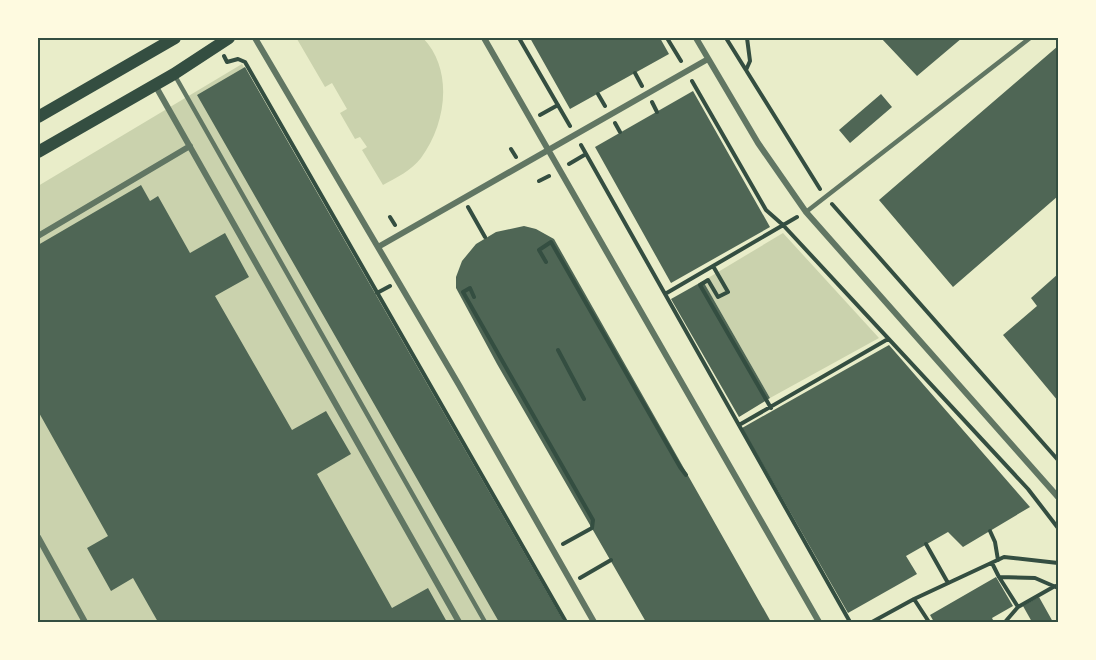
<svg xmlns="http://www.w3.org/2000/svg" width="1096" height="660" font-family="'Roboto Condensed',sans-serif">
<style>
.green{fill:#cad2ad}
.building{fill:#4f6655}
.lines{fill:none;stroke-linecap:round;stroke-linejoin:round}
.path{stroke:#344e41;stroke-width:4}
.service{stroke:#617663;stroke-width:4.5}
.minor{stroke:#617663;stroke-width:6}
.secondary{stroke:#344e41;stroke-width:12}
.neatline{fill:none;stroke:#344e41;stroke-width:2}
</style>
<rect width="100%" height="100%" fill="#e9edc9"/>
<path class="green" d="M 300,38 L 423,38 C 454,70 446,125 421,158 C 412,170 396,178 383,185 L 362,150 L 367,147 L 360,137 L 355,139 L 340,113 L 347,109 L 332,83 L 325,87 L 297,39 Z
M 242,64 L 559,622 L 38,622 L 38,186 Z
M 783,233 L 879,338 L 770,398 L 703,281 Z"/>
<path class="building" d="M 530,38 L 660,38 L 669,54 L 570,109 Z
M 881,38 L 962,38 L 917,76 Z
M 1058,46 L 1058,196 L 953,287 L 879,200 Z
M 245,67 L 564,622 L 499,622 L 197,95 Z
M 693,91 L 770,227 L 671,283 L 595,147 Z
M 881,94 L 892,107 L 850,143 L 839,130 Z
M 141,185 L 150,201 L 158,196 L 190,253 L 225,233 L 249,277 L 215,296 L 292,430 L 326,411 L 351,454 L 317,474 L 392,608 L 428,588 L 447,622 L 158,622 L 133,578 L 111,591 L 87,548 L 108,536 L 38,411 L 38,245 Z
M 524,226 L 536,229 L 554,239 L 771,622 L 646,622 L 497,364 L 456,288 L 456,277 L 462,261 L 476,244 L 496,232 Z
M 1058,274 L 1058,401 L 1003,335 L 1037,306 L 1031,298 Z
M 703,281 L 770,398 L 739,417 L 671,299 Z
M 889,345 L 1030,507 L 963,547 L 948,532 L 906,556 L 917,574 L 848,613 L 742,428 Z
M 996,577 L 1013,606 L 992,618 L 994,622 L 934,622 L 930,615 Z
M 1039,597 L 1053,622 L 1032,622 L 1023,606 Z"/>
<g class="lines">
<path class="path" d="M 519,38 L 570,126
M 667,38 L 681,61
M 726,38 L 820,189
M 224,56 L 227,62 L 238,59 L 245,62 L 566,622
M 746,70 L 750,61 L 747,38
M 635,73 L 642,86
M 692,81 L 766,210 L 783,225 L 1028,489 L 1058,528
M 598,94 L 605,106
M 652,102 L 657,112
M 540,115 L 558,105
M 615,123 L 620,132
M 581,145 L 850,622
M 511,149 L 516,157
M 569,164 L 586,154
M 539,181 L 549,176
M 832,204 L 1058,460
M 468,207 L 485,237
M 390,217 L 395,225
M 546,262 L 539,250 L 551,242 L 680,467 L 686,475
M 713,266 L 728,292 L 718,297 L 708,280 L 700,285 L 771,408
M 377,293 L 390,286
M 665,294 L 797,217
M 474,297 L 470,288 L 463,292 L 593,520 L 592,528 L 563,544
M 558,350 L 584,399
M 739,425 L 888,339
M 990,531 L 995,542 L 998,560
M 926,544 L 948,583
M 992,563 L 999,577 L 1035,578 L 1058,588
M 999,577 L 1018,607 L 1005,622
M 580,578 L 611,560
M 914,599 L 929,622
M 1018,607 L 1055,586
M 872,622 L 914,599 L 1004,557 L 1058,563"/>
<path class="service" d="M 174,74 L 485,622
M 806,212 L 1030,38"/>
<path class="minor" d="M 255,38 L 459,385 L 594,622
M 484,38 L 819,622
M 696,38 L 758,143 L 806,212 L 1058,497
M 155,85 L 459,622
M 38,236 L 190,146
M 378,247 L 708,59
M 38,537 L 85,622"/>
<path class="secondary" d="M 38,117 L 175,38
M 38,152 L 174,74 L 229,38"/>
</g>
<rect width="1096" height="660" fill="none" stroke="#fefae0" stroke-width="78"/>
<rect x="39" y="39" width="1018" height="582" class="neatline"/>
</svg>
